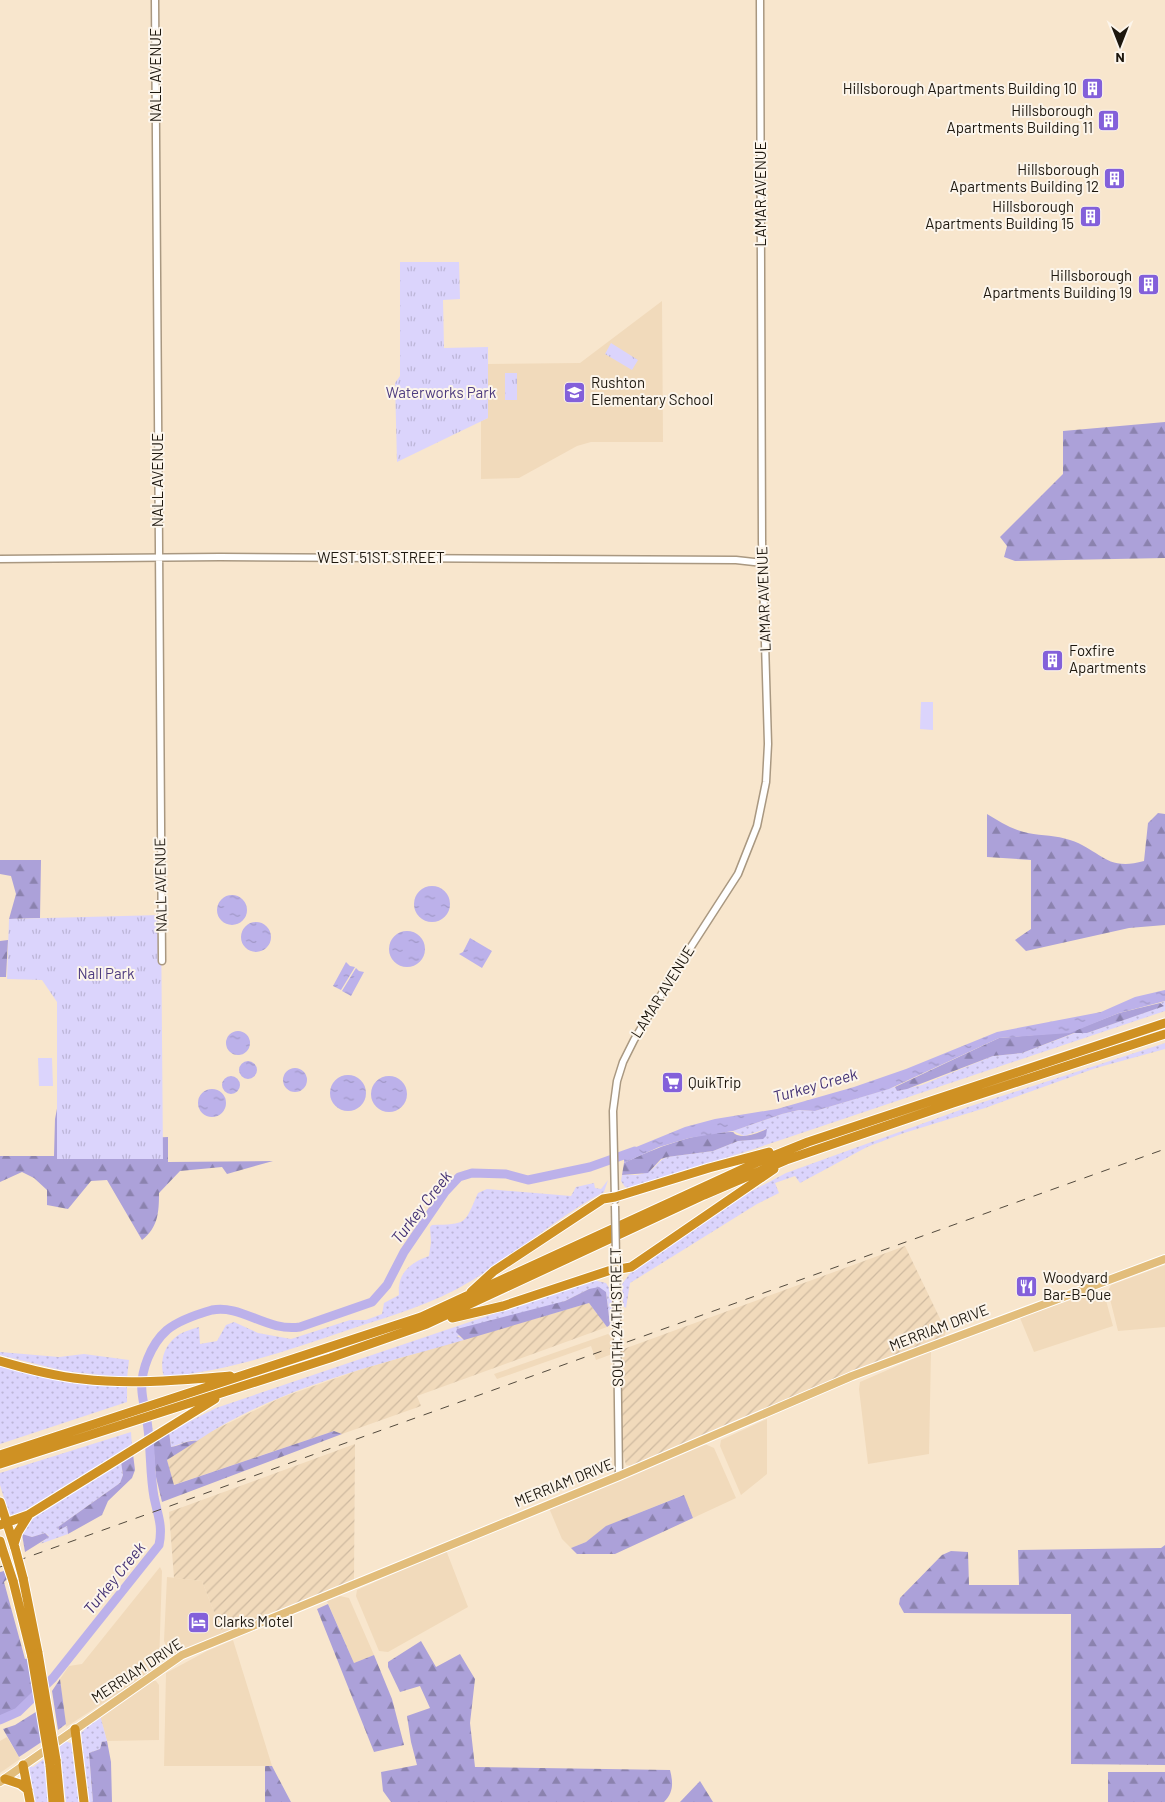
<svg xmlns="http://www.w3.org/2000/svg" width="1165" height="1802" font-family="Barlow,sans-serif">
<style>
.built{fill:#f1dabb}
.industrial{fill:url(#industrial-furrows)}
.grass{fill:url(#grass-dots)}
.forest{fill:url(#forest-firs)}
.park{fill:url(#park-tufts)}
.pitch{fill:#dbd4fc}
.water{fill:url(#water-ripples)}
.lines{fill:none;stroke-linecap:round;stroke-linejoin:round}
.river{stroke:#bcb1ea;stroke-width:9}
.minor-casing{stroke:#a99881;stroke-width:9}
.major-casing{stroke:#fff;stroke-width:10}
.highway-casing{stroke:#fff;stroke-width:11}
.minor{stroke:#fff;stroke-width:6}
.major{stroke:#e2bd7b;stroke-width:8}
.highway{stroke:#cf9123;stroke-width:9}
.rail{stroke:#534a3d;stroke-width:1;stroke-dasharray:9 9;stroke-linecap:butt}
.minor-bridge-casing{stroke:#a99881;stroke-width:9;stroke-linecap:butt}
.highway-bridge-casing{stroke:#fff;stroke-width:11;stroke-linecap:butt}
.minor-bridge{stroke:#fff;stroke-width:6}
.highway-bridge{stroke:#cf9123;stroke-width:9}
.labels{text-anchor:middle;stroke-width:4;stroke-linejoin:round;paint-order:stroke}
.street-label{font-size:15px;fill:#1d170e;stroke:#fcf5eb}
.poi-label{font-size:15px;fill:#1d170e;stroke:#fcf5eb;text-anchor:end}
.park-label{font-size:15px;fill:#4e3c80;stroke:#fcf5eb}
.water-label{font-size:16px;font-style:italic;fill:#433174;stroke:#fcf5eb}
</style>
<defs>
<pattern id="industrial-furrows" width="10" height="10" patternUnits="userSpaceOnUse" patternTransform="scale(1.25)"><rect width="10" height="10" fill="#f1dabb"/><path d="M-1 1l2-2M0 10L10 0M9 11l2-2" fill="none" stroke="#cebaa0"/></pattern>
<pattern id="grass-dots" width="8" height="8" patternUnits="userSpaceOnUse" patternTransform="scale(1.25)"><rect width="8" height="8" fill="#dbd4fc"/><path d="M2 2h.1M6 6h.1" fill="none" stroke="#bcb5d7" stroke-width="1.8" stroke-linecap="round"/></pattern>
<pattern id="forest-firs" width="22" height="20" patternUnits="userSpaceOnUse" patternTransform="scale(1.25)"><rect width="22" height="20" fill="#aca1d9"/><path d="M5 1l3.5 6h-7zM16 11l3.5 6h-7z" fill="#8b82ae"/></pattern>
<pattern id="park-tufts" width="24" height="20" patternUnits="userSpaceOnUse" patternTransform="scale(1.25)"><rect width="24" height="20" fill="#dbd4fc"/><path d="M3 7l-1-3M5 7V3M7 7l1-3M15 17l-1-3M17 17v-4M19 17l1-3" fill="none" stroke="#bcb5d7"/></pattern>
<pattern id="water-ripples" width="26" height="14" patternUnits="userSpaceOnUse" patternTransform="scale(1.25)"><rect width="26" height="14" fill="#bcb1ea"/><path d="M2 4q2-2 4 0t4 0M15 11q2-2 4 0t4 0" fill="none" stroke="#a198c8"/></pattern>
</defs>
<rect width="100%" height="100%" fill="#f8e6cd"/>
<path class="built" d="M 662,301 L 663,442 L 591,442 L 577,446 L 519,478 L 481,479 L 481,421 L 488,418 L 488,364 L 580,363 Z
M 1165,1265 L 1165,1327 L 1118,1331 L 1108,1291 L 1111,1285 Z
M 1099,1290 L 1104,1293 L 1113,1326 L 1034,1352 L 1020,1318 Z
M 608,1334 L 614,1338 L 615,1353 L 596,1360 L 591,1346 L 497,1379 L 494,1374 Z
M 931,1351 L 929,1454 L 868,1464 L 859,1389 L 860,1382 Z
M 767,1419 L 767,1474 L 741,1495 L 720,1446 L 721,1440 Z
M 705,1444 L 714,1448 L 736,1498 L 693,1518 L 683,1495 L 607,1526 L 586,1542 L 571,1548 L 562,1539 L 549,1508 Z
M 446,1550 L 468,1607 L 388,1652 L 379,1651 L 356,1596 L 357,1590 Z
M 160,1567 L 162,1571 L 159,1664 L 157,1668 L 66,1727 L 60,1679 L 69,1666 L 82,1664 Z
M 167,1577 L 202,1581 L 223,1635 L 175,1656 L 169,1653 L 164,1641 Z
M 340,1596 L 349,1598 L 374,1655 L 354,1663 L 327,1601 Z
M 233,1640 L 272,1766 L 164,1766 L 166,1673 L 207,1651 Z
M 151,1680 L 156,1681 L 159,1685 L 159,1740 L 107,1741 L 100,1716 Z
M 7,1737 L 20,1759 L 0,1773 L 0,1741 Z"/>
<path class="industrial" d="M 905,1246 L 946,1331 L 944,1338 L 631,1466 L 626,1465 L 621,1445 L 621,1350 Z
M 589,1303 L 607,1327 L 417,1396 L 421,1406 L 342,1434 L 334,1431 L 173,1485 L 167,1460 L 206,1434 L 280,1398 L 362,1369 Z
M 355,1444 L 354,1581 L 223,1635 L 202,1581 L 174,1578 L 169,1512 Z"/>
<path class="grass" d="M 1165,1001 L 1165,1011 L 751,1150 L 629,1188 L 625,1187 L 621,1181 L 622,1175 C 632,1175 642,1176 651,1170 C 657,1166 659,1160 667,1157 L 713,1151 L 738,1141 L 758,1139 L 766,1129 L 744,1136 L 733,1131 L 782,1114 L 799,1110 L 815,1111 L 895,1087 L 897,1091 L 922,1085 L 993,1056 L 1022,1053 L 1075,1033 L 1087,1033 L 1163,1006 L 1160,1003 Z
M 1165,1043 L 1165,1049 L 1096,1068 L 985,1108 L 904,1133 L 867,1147 L 800,1183 L 795,1176 L 775,1183 L 779,1193 L 757,1204 L 630,1283 L 626,1308 L 623,1306 L 622,1284 L 631,1272 L 748,1193 L 786,1173 L 971,1106 Z
M 608,1180 L 604,1192 C 557,1217 517,1254 471,1281 C 433,1304 390,1316 348,1330 C 287,1351 228,1371 164,1377 C 159,1361 164,1344 180,1334 C 185,1331 193,1329 199,1327 L 200,1344 L 217,1341 L 226,1325 L 234,1322 L 258,1333 L 291,1339 L 350,1320 L 366,1320 L 382,1314 L 384,1303 L 399,1295 C 397,1273 410,1263 429,1256 L 431,1242 L 430,1227 L 432,1225 C 467,1224 464,1225 478,1193 L 487,1189 L 571,1196 L 576,1187 L 594,1183 L 595,1188 L 601,1189 Z
M 593,1280 L 606,1283 L 613,1294 L 612,1323 L 610,1325 L 606,1292 L 589,1289 L 565,1301 L 457,1336 L 464,1340 C 374,1366 276,1388 197,1441 L 192,1440 L 171,1447 L 169,1432 L 216,1408 Z
M 0,1352 L 59,1357 L 84,1354 L 129,1360 L 127,1378 L 64,1371 L 0,1355 Z
M 0,1366 L 55,1379 L 127,1386 L 127,1402 L 0,1444 Z
M 131,1432 L 132,1446 L 25,1514 L 13,1517 L 9,1514 L 0,1485 L 0,1473 Z
M 121,1462 L 123,1475 L 120,1483 L 58,1527 L 59,1530 L 67,1526 L 68,1534 L 40,1544 L 49,1536 L 45,1533 L 32,1537 L 22,1534 L 32,1519 Z
M 100,1715 L 107,1741 L 102,1742 L 100,1749 L 89,1753 L 93,1802 L 87,1802 L 81,1733 Z
M 65,1741 L 73,1744 L 81,1802 L 66,1802 L 59,1747 Z
M 45,1758 L 48,1802 L 32,1802 L 27,1770 L 30,1766 L 33,1767 Z"/>
<path class="forest" d="M 1165,422 L 1165,558 L 1015,561 L 1004,557 L 1007,546 L 1000,537 L 1063,474 L 1063,431 Z
M 1158,813 L 1165,814 L 1165,925 L 1129,928 L 1026,951 L 1015,940 L 1031,929 L 1031,860 L 987,857 L 987,814 C 1000,822 1013,830 1028,833 C 1043,836 1056,835 1070,840 C 1101,850 1106,872 1144,861 L 1148,823 Z
M 0,860 L 41,860 L 40,918 L 9,919 L 16,894 L 11,876 L 0,874 Z
M 8,940 L 6,977 L 0,977 L 0,941 Z
M 1160,1003 L 1164,1006 L 1087,1033 L 1074,1033 L 1022,1053 L 993,1056 L 907,1089 L 897,1091 L 895,1087 L 999,1038 L 1070,1032 L 1119,1013 Z
M 60,1093 L 145,1138 L 168,1137 L 168,1162 L 273,1161 L 227,1174 L 222,1167 L 180,1171 L 159,1193 C 159,1212 158,1228 142,1240 L 107,1180 L 91,1181 L 68,1209 L 47,1205 L 47,1190 L 34,1178 L 22,1172 L 0,1182 L 0,1156 L 54,1156 L 55,1119 Z
M 767,1129 L 766,1136 L 763,1139 L 738,1141 L 713,1151 L 667,1157 L 661,1159 L 648,1173 L 622,1175 L 624,1163 C 655,1148 696,1132 731,1132 C 736,1132 732,1133 737,1135 C 747,1138 758,1133 767,1129 Z
M 599,1287 L 606,1292 L 610,1325 L 607,1327 L 589,1303 L 464,1340 L 456,1332 L 457,1329 L 565,1301 L 589,1289 Z
M 334,1431 L 342,1434 L 162,1502 L 156,1477 L 153,1442 L 169,1432 L 171,1447 C 179,1446 189,1439 197,1441 L 167,1460 L 174,1485 Z
M 133,1454 L 135,1470 L 132,1478 L 108,1501 L 102,1515 L 68,1534 L 67,1526 L 59,1530 L 58,1527 L 120,1483 L 123,1475 L 121,1462 Z
M 684,1495 L 693,1518 L 615,1554 L 577,1554 L 571,1548 L 586,1542 L 606,1526 Z
M 45,1533 L 49,1537 L 25,1552 L 22,1534 L 32,1537 Z
M 1165,1545 L 1165,1765 L 1071,1764 L 1071,1614 L 904,1613 L 899,1604 L 900,1598 L 942,1555 L 951,1551 L 968,1552 L 969,1585 L 1019,1585 L 1018,1550 L 1161,1548 Z
M 4,1571 L 7,1579 L 4,1582 L 25,1659 L 28,1658 L 36,1689 L 13,1712 L 0,1718 L 0,1572 Z
M 328,1604 L 354,1663 L 374,1655 L 392,1699 L 404,1745 L 374,1752 L 317,1609 Z
M 421,1641 L 436,1667 L 460,1654 L 475,1679 L 470,1723 L 475,1767 L 670,1770 C 673,1782 674,1792 664,1802 L 391,1802 L 383,1791 L 381,1772 L 417,1765 L 411,1742 L 407,1716 L 430,1708 L 420,1686 L 400,1692 L 388,1667 L 388,1662 Z
M 60,1679 L 66,1724 L 58,1730 L 52,1691 Z
M 39,1710 L 43,1741 L 19,1757 L 3,1729 L 15,1725 Z
M 107,1741 L 111,1762 L 112,1802 L 93,1802 L 89,1753 L 100,1749 L 102,1742 Z
M 265,1766 L 272,1766 L 291,1802 L 265,1802 Z
M 1108,1772 L 1165,1772 L 1165,1802 L 1108,1802 Z
M 700,1781 L 713,1802 L 680,1802 Z"/>
<path class="park" d="M 400,262 L 459,262 L 460,299 L 443,300 L 444,348 L 488,347 L 488,418 L 397,462 L 395,383 L 400,376 Z
M 611,343 L 638,360 L 632,370 L 605,354 Z
M 505,373 L 517,373 L 517,400 L 505,400 Z
M 161,915 L 163,1159 L 57,1159 L 57,1002 L 42,980 L 7,979 L 9,919 Z"/>
<path class="pitch" d="M 921,702 L 933,702 L 933,730 L 920,729 Z
M 38,1058 L 52,1058 L 53,1086 L 39,1086 Z"/>
<path class="water" d="M414 904a18 18 0 1 1 36 0a18 18 0 1 1-36 0Z
M217 910a15 15 0 1 1 30 0a15 15 0 1 1-30 0Z
M241 937a15 15 0 1 1 30 0a15 15 0 1 1-30 0Z
M389 949a18 18 0 1 1 36 0a18 18 0 1 1-36 0Z
M 470,938 L 492,951 L 482,968 L 459,954 L 463,952 Z
M 346,962 L 350,966 L 355,967 L 341,990 L 333,986 Z
M 356,968 L 359,971 L 364,972 L 351,996 L 342,991 Z
M 1165,990 L 1165,1001 L 1119,1013 L 1070,1033 L 999,1038 L 889,1089 L 815,1111 L 799,1110 L 782,1114 L 733,1131 L 689,1138 L 659,1147 L 624,1163 L 624,1152 L 685,1127 L 715,1119 L 777,1109 L 854,1087 L 906,1069 L 997,1032 L 1101,1012 L 1135,997 Z
M226 1043a12 12 0 1 1 24 0a12 12 0 1 1-24 0Z
M239 1070a9 9 0 1 1 18 0a9 9 0 1 1-18 0Z
M283 1080a12 12 0 1 1 24 0a12 12 0 1 1-24 0Z
M330 1093a18 18 0 1 1 36 0a18 18 0 1 1-36 0Z
M371 1094a18 18 0 1 1 36 0a18 18 0 1 1-36 0Z
M222 1085a9 9 0 1 1 18 0a9 9 0 1 1-18 0Z
M198 1103a14 14 0 1 1 28 0a14 14 0 1 1-28 0Z"/>
<g class="lines">
<path class="river" d="M 0,1720 L 18,1712 L 53,1678 L 159,1545 C 163,1526 158,1516 154,1497 C 150,1475 151,1452 148,1429 C 147,1417 143,1404 142,1392 C 140,1371 151,1344 167,1330 C 178,1321 198,1314 212,1310 C 241,1304 267,1332 300,1327 L 372,1302 L 387,1285 L 404,1252 L 445,1192 L 459,1177 L 472,1173 L 506,1174 L 528,1180 L 590,1167 L 635,1151"/>
<defs>
<path id="minor" d="M 155,0 L 162,961
M 0,559 L 220,557 L 736,560 L 763,563
M 615,1200 L 613,1111 L 617,1081 L 623,1062 L 634,1040 L 676,970 L 738,874 L 757,826 L 766,782 L 768,744 L 762,541 L 760,0
M 616,1257 L 619,1476"/>
<path id="major" d="M 0,1782 L 182,1655 L 619,1476 L 852,1376 L 1165,1259"/>
<path id="highway" d="M 471,1292 L 494,1271 L 603,1199 L 615,1197 L 709,1168 L 769,1152
M 452,1318 L 503,1306 L 608,1271 L 631,1267 L 774,1169
M 0,1361 C 27,1369 54,1376 82,1379 C 131,1385 181,1380 230,1376
M 0,1455 L 421,1317 L 758,1162 L 808,1142 L 1165,1023
M 0,1464 L 330,1358 L 427,1324 L 704,1195 L 786,1160 L 953,1103 L 1165,1034
M 0,1502 L 15,1548
M 0,1525 L 28,1515 L 215,1399
M 0,1541 L 3,1551
M 14,1544 L 18,1532 L 28,1516
M 23,1578 L 38,1653
M 13,1581 L 32,1657
M 75,1729 L 84,1802
M 56,1760 L 60,1802
M 23,1765 L 30,1802
M 50,1765 L 53,1802
M 5,1779 L 20,1784 L 28,1790"/>
</defs>
<use href="#minor" class="minor-casing"/>
<use href="#major" class="major-casing"/>
<use href="#highway" class="highway-casing"/>
<use href="#minor" class="minor"/>
<use href="#major" class="major"/>
<use href="#highway" class="highway"/>
<path class="rail" d="M 0,1567 L 1165,1149"/>
<defs>
<path id="minor-bridge" d="M 615,1206 L 616,1257"/>
<path id="highway-bridge" d="M 15,1548 L 23,1578
M 3,1551 L 13,1581
M 38,1653 L 56,1760
M 32,1657 L 50,1765"/>
</defs>
<use href="#minor-bridge" class="minor-bridge-casing"/>
<use href="#highway-bridge" class="highway-bridge-casing"/>
<use href="#minor-bridge" class="minor-bridge"/>
<use href="#highway-bridge" class="highway-bridge"/>
</g>
<defs>
<symbol id="building-square" viewBox="-11 -11 22 22"><rect x="-9" y="-9" width="18" height="18" rx="4" fill="#8360da" stroke="#fcf5eb"/><path d="M-4-6H4V6H1V3H-1V6H-4ZM-2.5-4.3h1.7v1.8h-1.7ZM.8-4.3h1.7v1.8H.8ZM-2.5-1h1.7V.8h-1.7ZM.8-1h1.7V.8H.8Z" fill="#fff"/></symbol>
<symbol id="school-square" viewBox="-11 -11 22 22"><rect x="-9" y="-9" width="18" height="18" rx="4" fill="#8360da" stroke="#fcf5eb"/><path d="M0-5L7-2L0 1L-7-2ZM-4 1L0 2.5L4 1V4Q0 6-4 4Z" fill="#fff"/></symbol>
<symbol id="supermarket-square" viewBox="-11 -11 22 22"><rect x="-9" y="-9" width="18" height="18" rx="4" fill="#8360da" stroke="#fcf5eb"/><path d="M-6-5.5h2.5l.6 2H6L4.5 2H-2.5L-4.4-4H-6ZM-1.5 3.2a1.3 1.3 0 1 0 .1 0ZM3 3.2a1.3 1.3 0 1 0 .1 0Z" fill="#fff"/></symbol>
<symbol id="restaurant-square" viewBox="-11 -11 22 22"><rect x="-9" y="-9" width="18" height="18" rx="4" fill="#8360da" stroke="#fcf5eb"/><path d="M-5-6h1v4h1v-4h1v4h1v-4h1v5L-1.5 .5V6h-2V.5L-5-1ZM5-6V6H3V1.5H1.5Q1.5-4 5-6Z" fill="#fff"/></symbol>
<symbol id="hotel-square" viewBox="-11 -11 22 22"><rect x="-9" y="-9" width="18" height="18" rx="4" fill="#8360da" stroke="#fcf5eb"/><path d="M-6-4.5h1.5V1H6V5H4.5V3h-9V5H-6ZM-4 0a1.8 1.8 0 1 1 3.6 0ZM.5 0V-2.5h3Q6-2.5 6 0Z" fill="#fff"/></symbol>
</defs>
<g fill-rule="evenodd">
<use href="#building-square" x="1080" y="76" width="25" height="25"/>
<use href="#building-square" x="1096" y="108" width="25" height="25"/>
<use href="#building-square" x="1102" y="166" width="25" height="25"/>
<use href="#building-square" x="1078" y="204" width="25" height="25"/>
<use href="#building-square" x="1136" y="272" width="25" height="25"/>
<use href="#school-square" x="562" y="380" width="25" height="25"/>
<use href="#building-square" x="1040" y="648" width="25" height="25"/>
<use href="#supermarket-square" x="660" y="1070" width="25" height="25"/>
<use href="#restaurant-square" x="1014" y="1274" width="25" height="25"/>
<use href="#hotel-square" x="186" y="1610" width="25" height="25"/>
</g>
<g class="labels">
<g class="street-label">
<text transform="translate(156 75) rotate(-90)" y="5">NALL AVENUE</text>
<text transform="translate(761 194) rotate(-90)" y="5">LAMAR AVENUE</text>
<text transform="translate(158 480) rotate(-90)" y="5">NALL AVENUE</text>
<text x="381" y="563">WEST 51ST STREET</text>
<text transform="translate(764 599) rotate(-92)" y="5">LAMAR AVENUE</text>
<text transform="translate(161 885) rotate(-91)" y="5">NALL AVENUE</text>
<text transform="translate(663 992) rotate(-58)" y="5">LAMAR AVENUE</text>
<text transform="translate(617 1317) rotate(-91)" y="5">SOUTH 24TH STREET</text>
<text transform="translate(939 1328) rotate(-21)" y="5">MERRIAM DRIVE</text>
<text transform="translate(564 1483) rotate(-22)" y="5">MERRIAM DRIVE</text>
<text transform="translate(137 1671) rotate(-33)" y="5">MERRIAM DRIVE</text>
</g>
<g class="poi-label">
<text x="1077" y="94">Hillsborough Apartments Building 10</text>
<text x="1093" y="116">Hillsborough<tspan x="1093" dy="17">Apartments Building 11</tspan></text>
<text x="1099" y="175">Hillsborough<tspan x="1099" dy="17">Apartments Building 12</tspan></text>
<text x="1074" y="212">Hillsborough<tspan x="1074" dy="17">Apartments Building 15</tspan></text>
<text x="1132" y="281">Hillsborough<tspan x="1132" dy="17">Apartments Building 19</tspan></text>
<text x="591" y="388" text-anchor="start">Rushton<tspan x="591" dy="17">Elementary School</tspan></text>
<text x="1069" y="656" text-anchor="start">Foxfire<tspan x="1069" dy="17">Apartments</tspan></text>
<text x="688" y="1088" text-anchor="start">QuikTrip</text>
<text x="1043" y="1283" text-anchor="start">Woodyard<tspan x="1043" dy="17">Bar-B-Que</tspan></text>
<text x="214" y="1627" text-anchor="start">Clarks Motel</text>
</g>
<g class="park-label">
<text x="441" y="398">Waterworks Park</text>
<text x="106" y="979">Nall Park</text>
</g>
<g class="water-label">
<text transform="translate(815 1085) rotate(-16)" y="6">Turkey Creek</text>
<text transform="translate(421 1207) rotate(-52)" y="6">Turkey Creek</text>
<text transform="translate(114 1578) rotate(-51)" y="6">Turkey Creek</text>
</g>
</g>
<g transform="translate(1120 45) rotate(180)" stroke="#fcf5eb" stroke-width="4" paint-order="stroke">
<path d="M0-4L9 19L0 12L-9 19Z" fill="#1d170e"/>
<text y="-8" font-size="14" font-weight="bold" text-anchor="middle" fill="#1d170e">N</text>
</g>
</svg>
